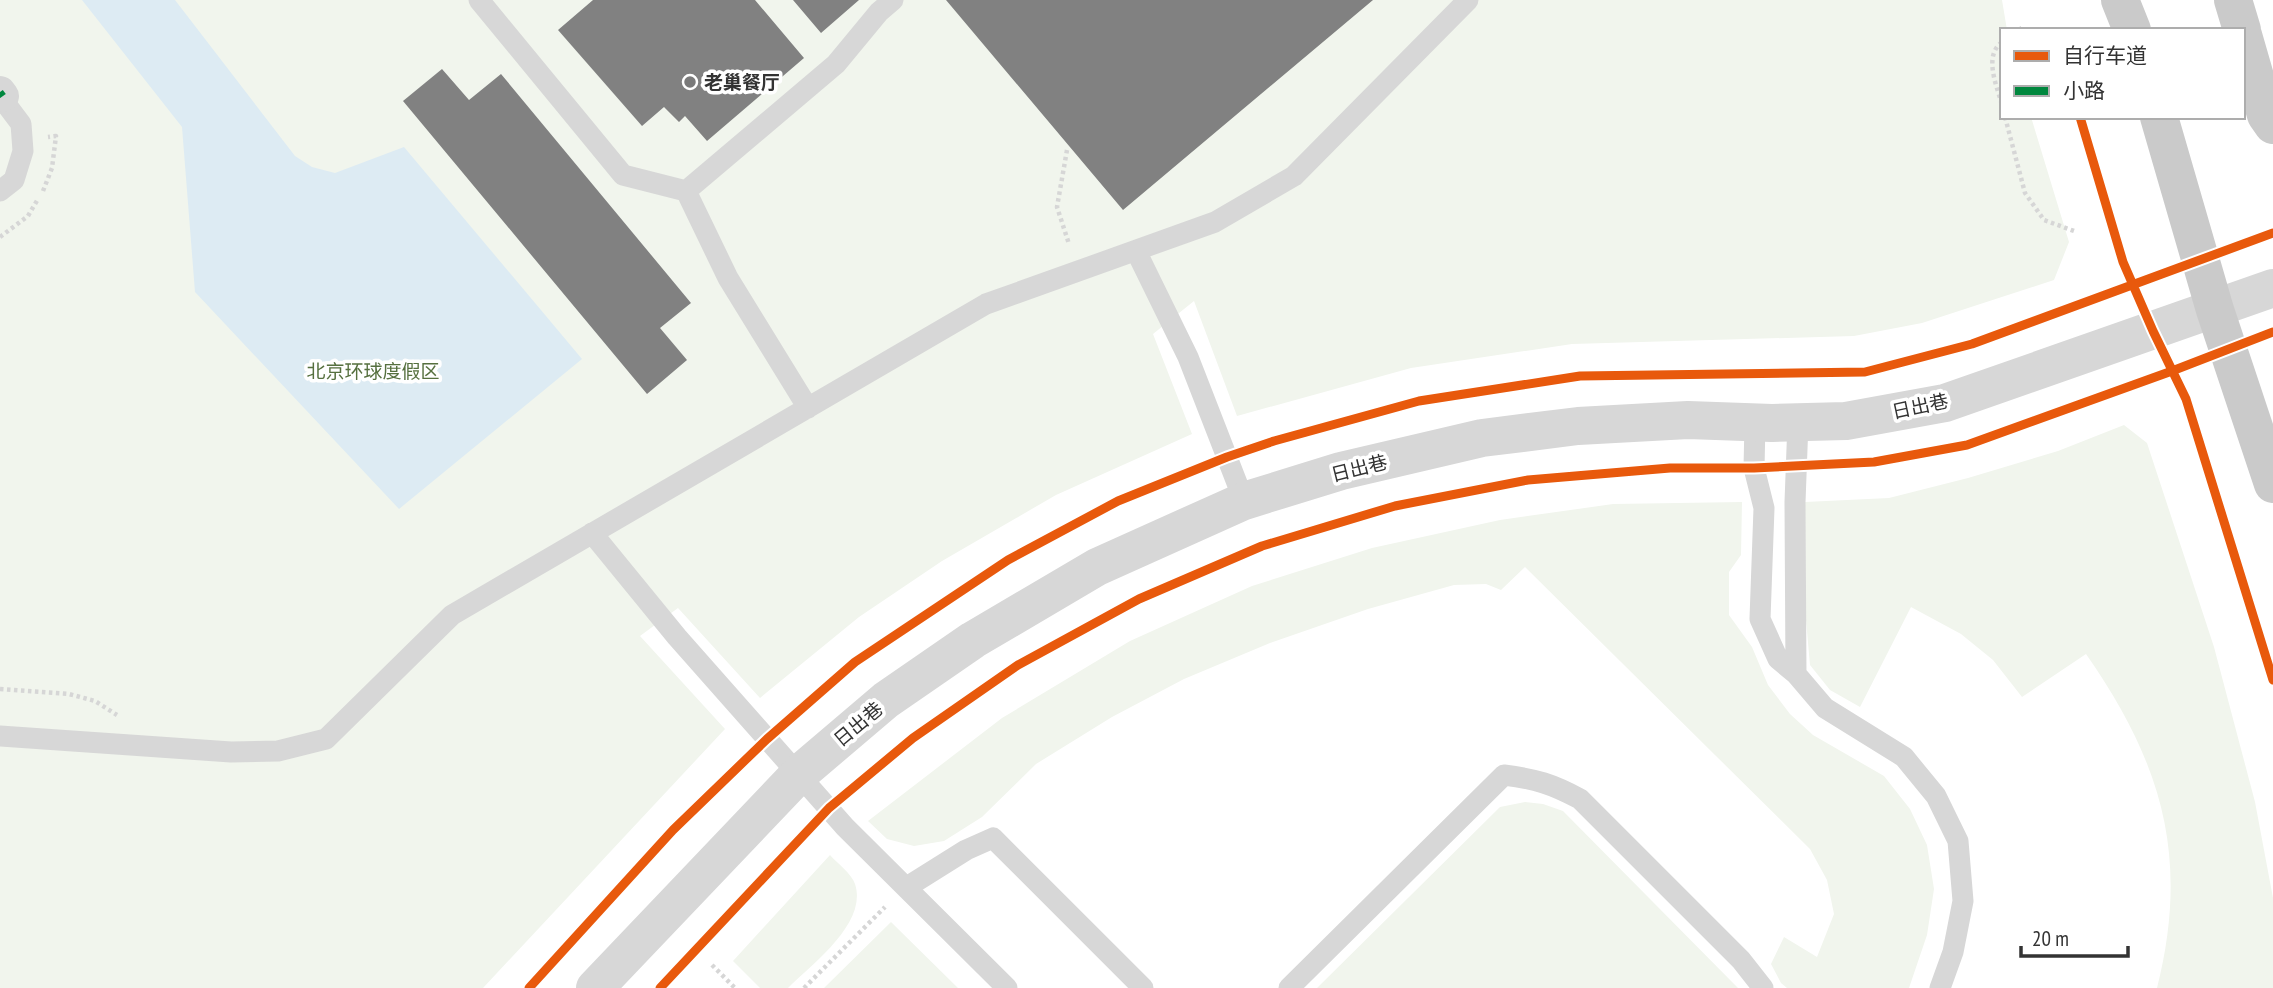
<svg xmlns="http://www.w3.org/2000/svg" width="2273" height="988" font-family="'PT Sans Narrow','Noto Sans SC',sans-serif">
<style>
.green{fill:#f1f5ed}
.water{fill:#ddebf3}
.building{fill:#818181}
.lines{fill:none;stroke-linecap:round;stroke-linejoin:round}
.path{stroke:#d6d6d6;stroke-width:4.5;stroke-dasharray:3.5 3.5;stroke-linecap:butt}
.service{stroke:#d7d7d7;stroke-width:21}
.pedestrian{stroke:#d7d7d7;stroke-width:32}
.tertiary{stroke:#d7d7d7;stroke-width:38}
.primary{stroke:#cacaca;stroke-width:38}
.quiet{stroke:#00873e;stroke-width:7;stroke-dasharray:14 7;stroke-linecap:butt}
.cycleway-casing{stroke:#fff;stroke-width:13}
.cycleway{stroke:#e8590c;stroke-width:9}
.poi-dot{fill:#7a7a7a;stroke:#fff;stroke-width:2.5}
.labels{text-anchor:middle;stroke-width:7;stroke-linejoin:round;paint-order:stroke}
.poi-label{font-size:19px;font-weight:bold;fill:#333;stroke:#fff;text-anchor:start}
.park-label{font-size:19px;fill:#56703f;stroke:#fff}
.street-label{font-size:19px;fill:#333;stroke:#fff}
</style>
<rect width="100%" height="100%" fill="#fff"/>
<path class="green" d="M 0,0 L 2002,0 L 2007,30 L 2002,30 L 2002,117 L 2031,117 L 2069,242 L 2054,280 L 1922,323 L 1854,336 L 1572,344 L 1411,368 L 1237,416 L 1194,301 L 1153,334 L 1192,434 L 1056,495 L 942,561 L 859,617 L 760,698 L 678,608 L 640,636 L 725,729 L 483,988 L 0,988 Z
M 2124,425 L 2147,443 L 2214,647 L 2255,802 L 2273,898 L 2273,988 L 2157,988 C 2190,857 2162,763 2086,654 L 2022,697 L 1993,660 L 1961,634 L 1911,607 L 1860,707 L 1830,690 L 1810,665 L 1806,620 L 1805,502 L 1889,498 L 1968,478 L 2058,451 Z
M 1742,502 L 1741,555 L 1729,572 L 1729,615 L 1752,647 L 1768,685 L 1790,714 L 1813,735 L 1884,776 L 1910,809 L 1927,845 L 1934,889 L 1927,935 L 1909,988 L 1787,988 L 1781,983 L 1771,964 L 1784,937 L 1817,957 L 1834,914 L 1827,880 L 1810,849 L 1525,567 L 1501,590 L 1486,584 L 1454,585 L 1368,609 L 1270,643 L 1184,679 L 1112,717 L 1036,764 L 982,817 L 944,841 L 914,846 L 887,839 L 868,821 L 1002,718 L 1130,641 L 1252,586 L 1372,548 L 1500,520 L 1613,504 Z
M 1525,802 L 1543,804 L 1563,811 L 1738,988 L 1317,988 L 1500,807 Z
M 830,855 C 837,863 852,874 855,884 C 868,923 812,964 788,988 L 760,988 L 733,961 Z
M 891,922 L 958,988 L 824,988 Z"/>
<path class="water" d="M 82,0 L 175,0 L 295,156 L 312,167 L 335,173 L 404,147 L 582,359 L 399,509 L 195,292 L 182,127 Z"/>
<path class="building" d="M 593,0 L 755,0 L 804,58 L 707,141 L 685,116 L 679,122 L 664,107 L 642,126 L 558,30 Z
M 793,0 L 859,0 L 821,33 Z
M 946,0 L 1373,0 L 1123,210 Z
M 442,69 L 469,100 L 501,74 L 691,303 L 660,328 L 687,360 L 647,394 L 403,101 Z"/>
<g class="lines">
<path class="path" d="M 2019,30 L 2023,27
M 2002,42 C 1983,56 1997,86 2002,105
M 2005,117 L 2025,193 L 2044,220 L 2074,231
M 1067,150 L 1057,207 L 1069,244
M 43,191 L 52,168 L 56,136 L 48,137
M 0,237 L 28,216 L 38,199
M 0,689 L 69,694 L 95,701 L 117,715
M 712,965 L 735,988
M 804,988 L 885,907"/>
<path class="service" d="M 479,0 L 623,175 L 686,191 L 728,278 L 808,408
M 0,191 L 14,180 L 23,151 L 21,124 L 9,108
M 686,191 L 836,64 L 879,12 L 893,0
M 1136,251 L 1188,357 L 1244,501
M 1755,423 L 1754,468 L 1764,508 L 1760,619 L 1778,659 L 1796,674 L 1795,502 L 1798,422
M 592,533 L 677,637 L 845,827 L 1007,988
M 1796,674 L 1825,708 L 1904,757 L 1936,796 L 1958,841 L 1963,901 L 1953,952 L 1940,988
M 0,736 L 231,752 L 278,751 L 326,739 L 452,615 L 986,304 L 1215,222 L 1294,176 L 1468,0
M 907,887 L 966,850 L 993,838 L 1143,988
M 1289,988 L 1504,775 C 1536,779 1552,784 1580,799 L 1741,960 L 1763,988"/>
<path class="pedestrian" d="M 0,92 L 3,96"/>
<path class="tertiary" d="M 595,988 L 799,774 L 886,700 L 973,640 L 1097,567 L 1244,501 L 1341,471 L 1482,438 L 1578,426 L 1688,420 L 1772,423 L 1846,421 L 1945,403 L 2273,288"/>
<path class="primary" d="M 2120,0 L 2132,30
M 2233,0 L 2242,30
M 2243,35 L 2266,115 L 2273,125
M 2159,117 L 2215,310 L 2273,484"/>
<path class="quiet" d="M 0,92 L 3,96"/>
<defs>
<path id="cycleway" d="M 2080,117 L 2123,262 L 2153,331 L 2186,399 L 2273,680
M 529,988 L 673,830 L 767,739 L 855,662 L 1008,560 L 1118,501 L 1227,457 L 1274,441 L 1419,401 L 1580,376 L 1865,372 L 1972,344 L 2273,233
M 660,988 L 829,808 L 913,738 L 1018,665 L 1139,599 L 1262,546 L 1395,506 L 1528,480 L 1670,468 L 1754,468 L 1874,462 L 1967,445 L 2172,371 L 2273,332"/>
</defs>
<use href="#cycleway" class="cycleway-casing"/>
<use href="#cycleway" class="cycleway"/>
</g>
<circle class="poi-dot" cx="690" cy="82" r="7"/>
<g class="labels">
<g class="poi-label">
<text x="704" y="89">老巢餐厅</text>
</g>
<g class="park-label">
<text x="373" y="378">北京环球度假区</text>
</g>
<g class="street-label">
<text transform="translate(1920 406) rotate(-12)" y="7">日出巷</text>
<text transform="translate(1359 468) rotate(-14)" y="7">日出巷</text>
<text transform="translate(858 724) rotate(-40)" y="7">日出巷</text>
</g>
</g>
<rect x="2000" y="28" width="245" height="91" fill="#ffffff" stroke="#adadad" stroke-width="2"/>
<rect x="2014" y="51" width="35" height="10" fill="#e8590c" stroke="#adadad" stroke-width="2"/>
<text x="2063" y="63" font-size="21" fill="#333333">自行车道</text>
<rect x="2014" y="86" width="35" height="10" fill="#00873e" stroke="#adadad" stroke-width="2"/>
<text x="2063" y="98" font-size="21" fill="#333333">小路</text>
<path d="M2021 946v10h107v-10" fill="none" stroke="#333333" stroke-width="3.5"/>
<text x="2032" y="946" font-size="21" fill="#333333" stroke="#ffffff" stroke-width="5" paint-order="stroke">20 m</text>
</svg>
